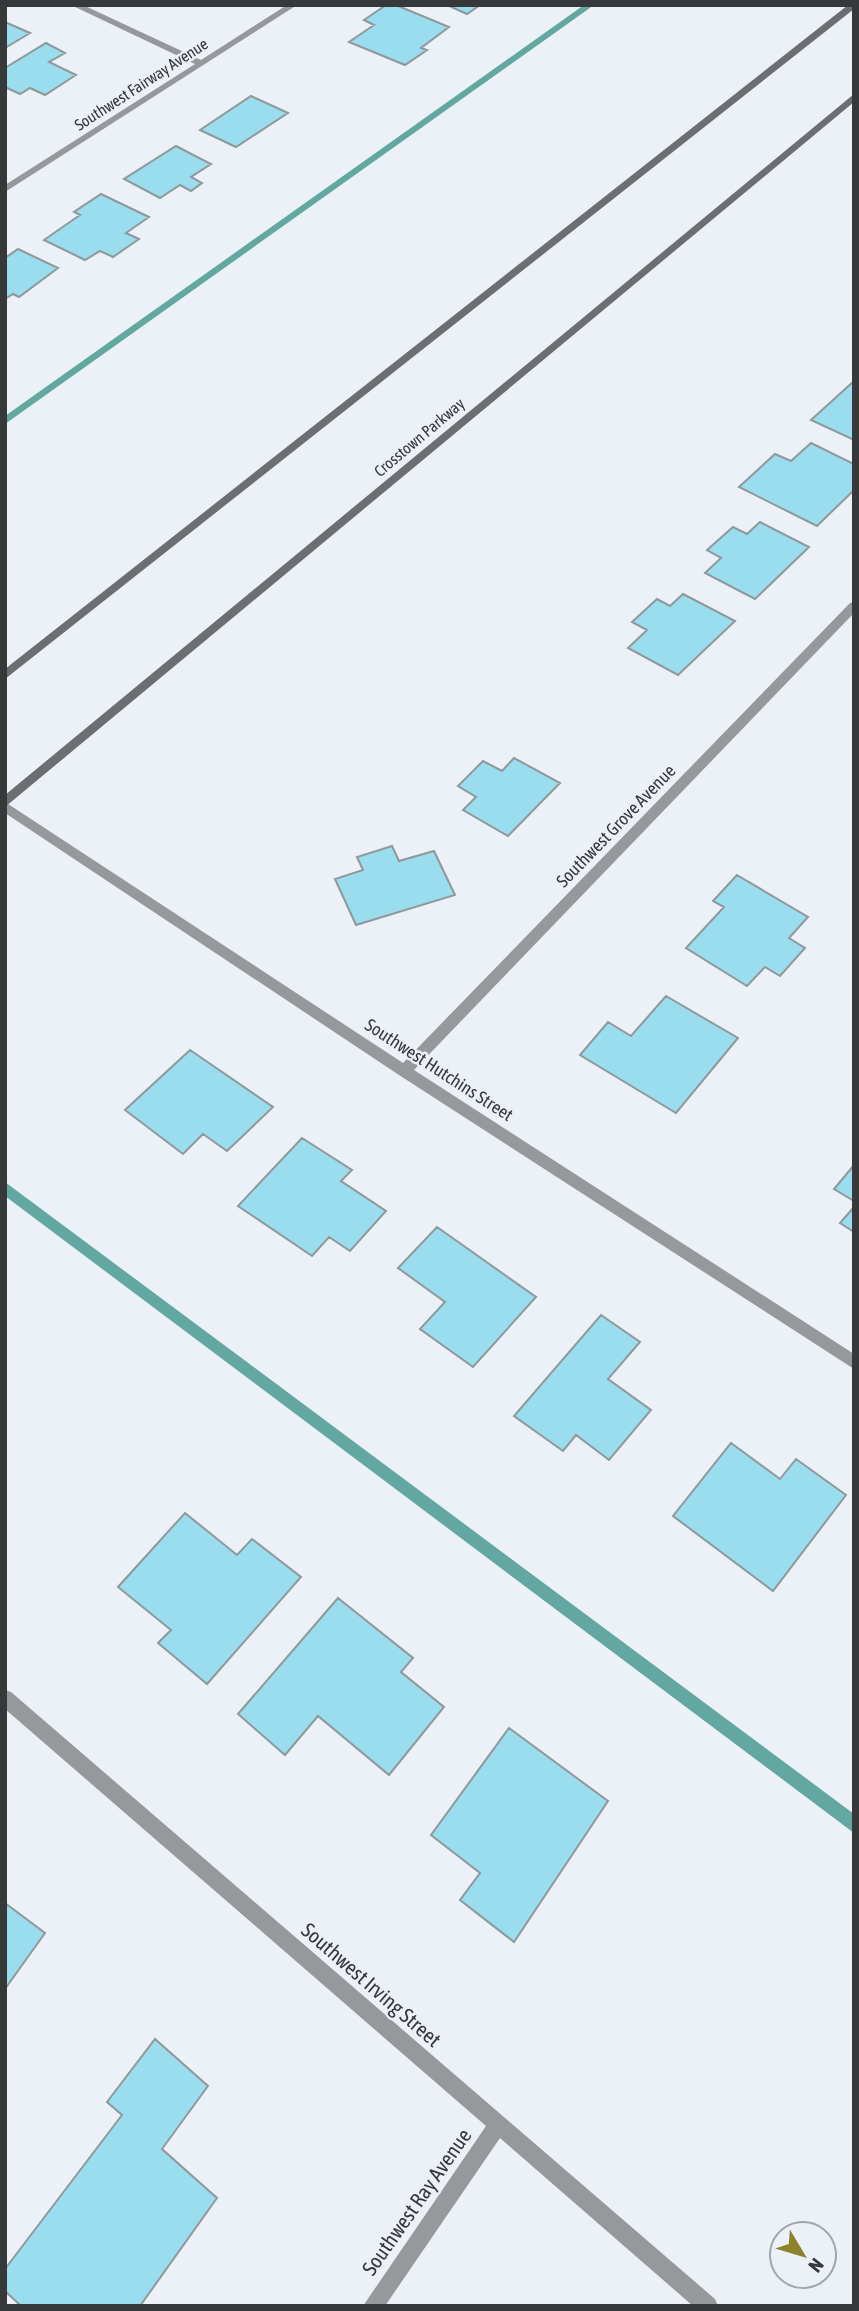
<svg xmlns="http://www.w3.org/2000/svg" width="859" height="2311" font-family="'Asap Condensed',sans-serif">
<style>
.lines{fill:none;stroke-linecap:round;stroke-linejoin:round}
.stream{fill:#62a8a0;fill-rule:evenodd}
.building{fill:#9de;stroke:#8f989a;stroke-width:2}
.street{fill:#97989b;fill-rule:evenodd}
.secondary{fill:#6c6e72;fill-rule:evenodd}
.labels{text-anchor:middle;stroke-width:5;stroke-linejoin:round;paint-order:stroke}
.far-street-label{font-size:16px;fill:#36383a;stroke:#ebf1f7}
.street-label{font-size:18px;fill:#36383a;stroke:#ebf1f7}
.near-street-label{font-size:21px;fill:#36383a;stroke:#ebf1f7}
</style>
<rect width="100%" height="100%" fill="#ebf1f7"/>
<g class="lines">
<path class="stream" d="M 584,5 L 594,5 L 5,424 L 5,416 Z
M 5,1182 L 854,1814 L 854,1833 L 5,1196 Z"/>
</g>
<path class="building" d="M 386,5 L 396,5 L 449,27 L 421,48 L 427,50 L 405,65 L 349,42 L 374,25 L 364,20 Z
M 447,5 L 480,5 L 467,14 Z
M 5,22 L 30,33 L 5,48 Z
M 46,43 L 65,53 L 49,62 L 76,75 L 45,95 L 30,88 L 20,94 L 5,87 L 5,68 Z
M 251,96 L 288,113 L 236,147 L 200,130 Z
M 176,146 L 211,164 L 191,177 L 202,183 L 191,191 L 180,185 L 160,198 L 124,179 Z
M 101,194 L 149,217 L 126,233 L 139,239 L 113,257 L 100,251 L 85,260 L 44,240 L 80,215 L 74,212 Z
M 18,249 L 58,268 L 19,297 L 13,294 L 5,299 L 5,258 Z
M 854,381 L 854,440 L 811,420 Z
M 811,443 L 854,464 L 854,490 L 817,526 L 739,487 L 775,454 L 791,461 Z
M 760,522 L 809,547 L 755,599 L 705,573 L 721,558 L 707,550 L 733,527 L 747,534 Z
M 683,594 L 735,621 L 678,675 L 628,648 L 647,630 L 632,622 L 657,599 L 670,606 Z
M 514,758 L 560,783 L 508,836 L 463,810 L 476,797 L 458,786 L 483,761 L 502,771 Z
M 392,846 L 399,861 L 434,851 L 455,895 L 356,925 L 335,879 L 363,870 L 357,857 Z
M 737,875 L 808,917 L 789,938 L 805,948 L 780,976 L 765,967 L 747,986 L 686,948 L 724,907 L 713,901 Z
M 666,996 L 738,1038 L 676,1113 L 580,1055 L 608,1022 L 631,1036 Z
M 190,1050 L 273,1107 L 227,1151 L 203,1134 L 183,1154 L 125,1110 Z
M 302,1138 L 352,1170 L 341,1181 L 386,1211 L 350,1251 L 329,1237 L 312,1256 L 238,1206 Z
M 854,1165 L 854,1201 L 834,1189 Z
M 854,1207 L 854,1232 L 840,1223 Z
M 437,1227 L 536,1297 L 473,1367 L 420,1329 L 445,1302 L 398,1268 Z
M 601,1315 L 640,1342 L 608,1379 L 651,1410 L 609,1460 L 576,1435 L 563,1451 L 514,1416 Z
M 731,1443 L 780,1479 L 796,1459 L 846,1495 L 773,1591 L 673,1516 Z
M 185,1513 L 237,1555 L 252,1539 L 301,1577 L 207,1684 L 158,1643 L 171,1630 L 118,1587 Z
M 338,1598 L 413,1658 L 401,1672 L 444,1707 L 389,1775 L 318,1716 L 285,1755 L 238,1714 Z
M 509,1728 L 608,1801 L 514,1942 L 460,1900 L 480,1873 L 431,1835 Z
M 5,1903 L 45,1933 L 5,1989 Z
M 155,2039 L 208,2086 L 162,2149 L 217,2198 L 140,2306 L 21,2306 L 5,2291 L 5,2269 L 122,2115 L 107,2102 Z"/>
<g class="lines">
<path class="street" d="M 71,5 L 83,5 L 201,60 L 287,5 L 297,5 L 5,192 L 5,185 L 195,64 Z
M 854,602 L 854,613 L 414,1070 L 854,1354 L 854,1369 L 399,1075 L 5,813 L 5,802 L 403,1063 L 850,603 Z
M 5,1690 L 11,1692 L 715,2299 L 718,2306 L 693,2306 L 500,2138 L 385,2306 L 363,2306 L 486,2126 L 5,1709 Z"/>
<path class="secondary" d="M 848,5 L 854,5 L 854,9 L 5,679 L 5,669 Z
M 854,94 L 854,102 L 5,807 L 5,795 Z"/>
</g>
<g class="labels">
<g class="far-street-label">
<text transform="translate(141 84) rotate(-33)" y="6">Southwest Fairway Avenue</text>
<text transform="translate(419 437) rotate(-40)" y="6">Crosstown Parkway</text>
</g>
<g class="street-label">
<text transform="translate(616 826) rotate(-46)" y="6">Southwest Grove Avenue</text>
<text transform="translate(439 1070) rotate(33)" y="6">Southwest Hutchins Street</text>
</g>
<g class="near-street-label">
<text transform="translate(371 1985) rotate(41)" y="7">Southwest Irving Street</text>
<text transform="translate(417 2202) rotate(-55)" y="7">Southwest Ray Avenue</text>
</g>
</g>
<rect width="859" height="2311" fill="none" stroke="#36383a" stroke-width="14"/>
<g transform="translate(803 2255) rotate(128)"><circle r="33" fill="#ebf1f7" stroke="#a3a7ab" stroke-width="2"/>
<path d="M0-5L12 26L0 18L-12 26Z" fill="#8d822a"/>
<text y="-10" font-size="19" font-weight="bold" text-anchor="middle" fill="#36383a">N</text>
</g>
</svg>
